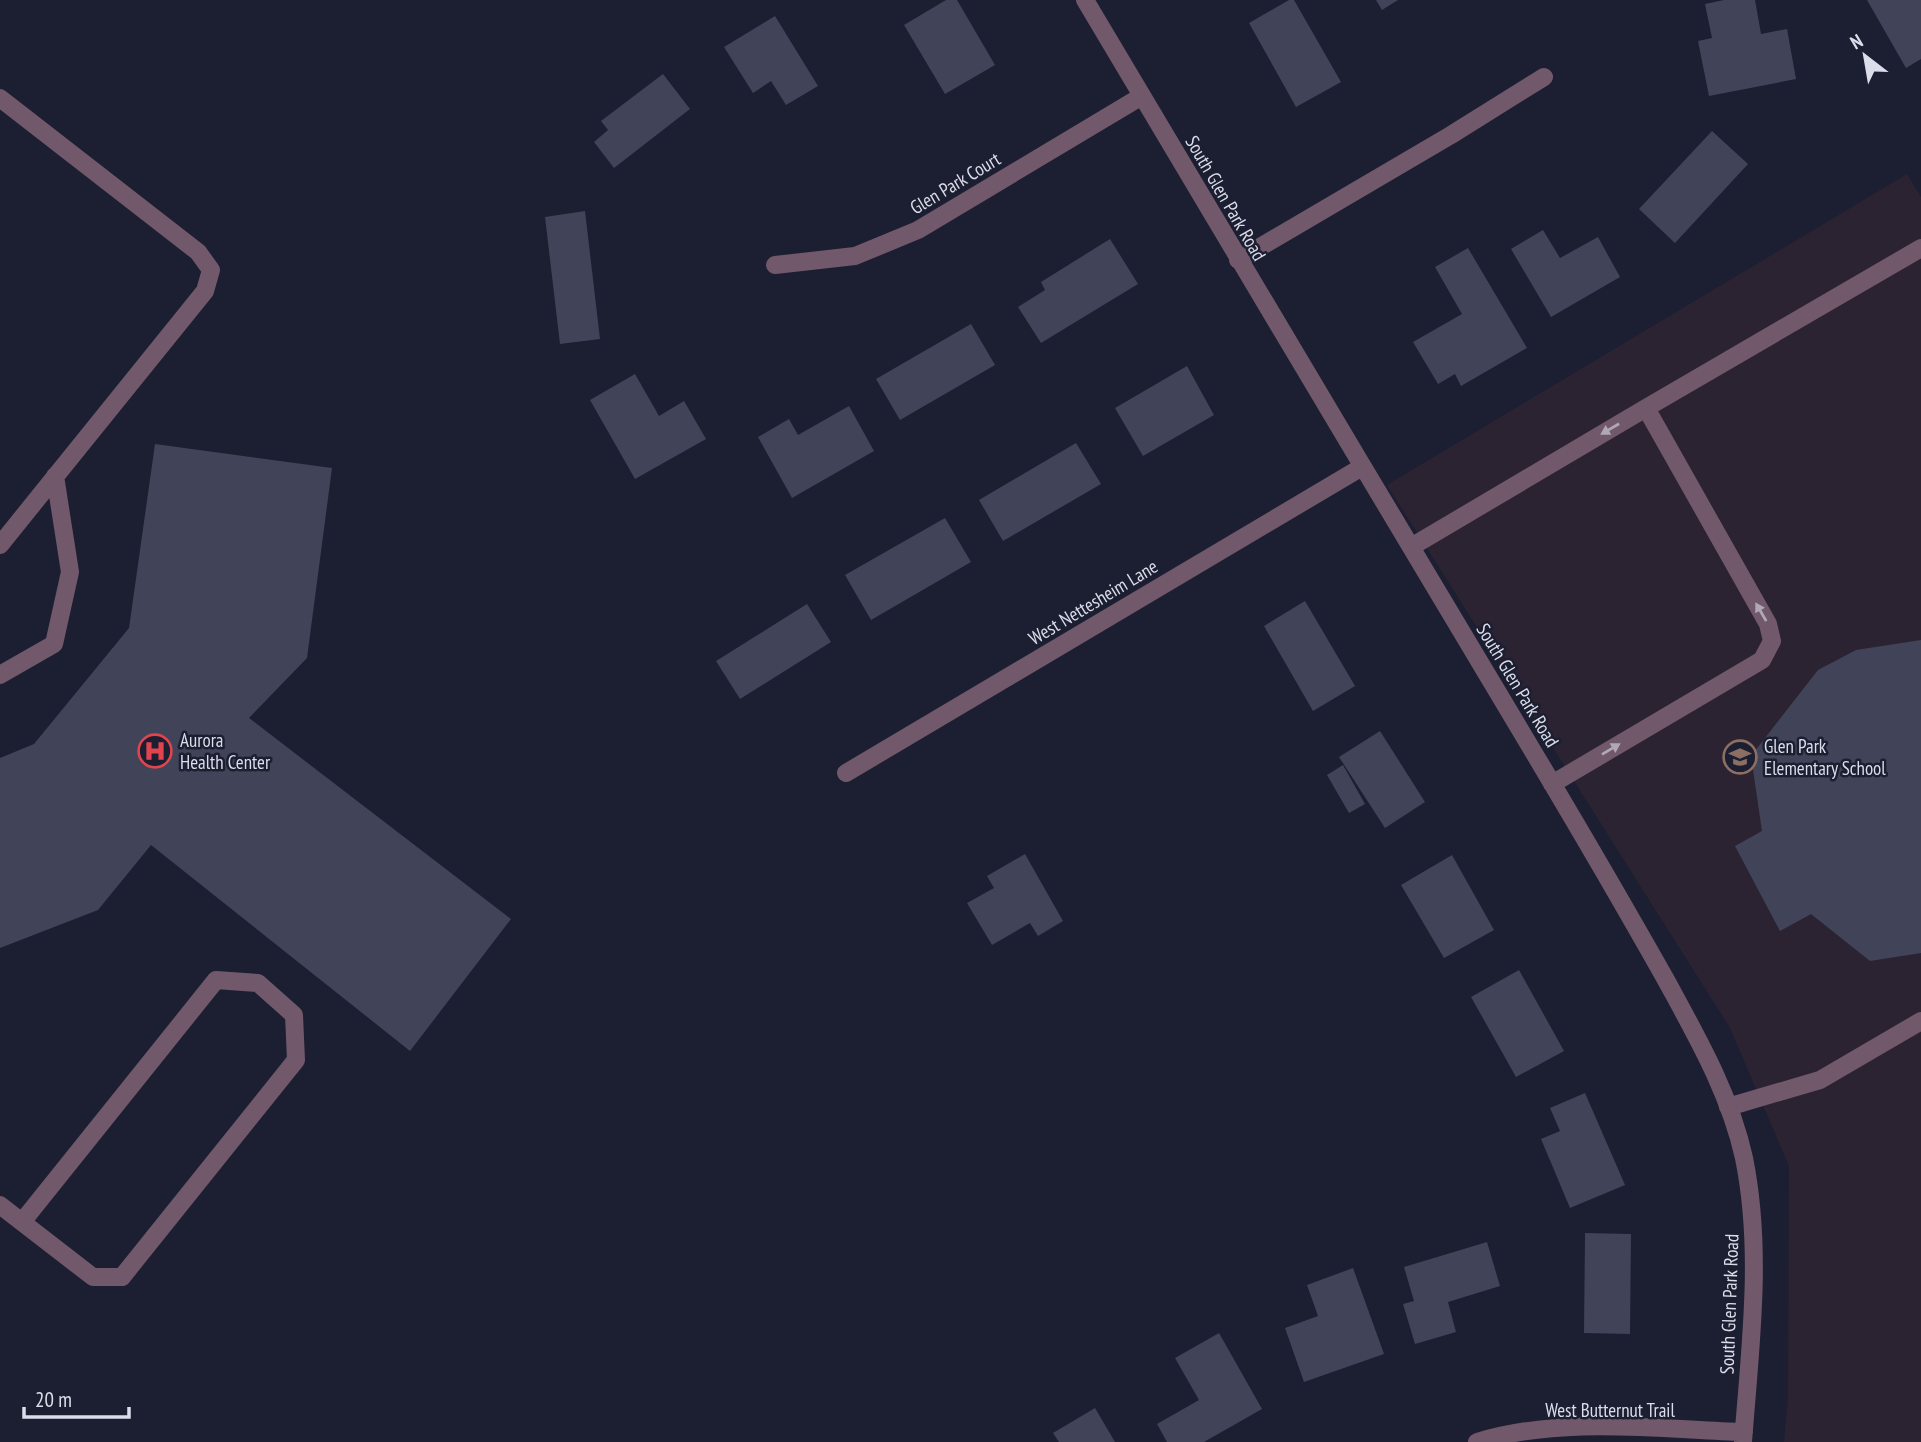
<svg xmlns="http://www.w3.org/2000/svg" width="1921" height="1442" font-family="'PT Sans Narrow',sans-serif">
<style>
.education{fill:#2c2332}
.building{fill:#414459}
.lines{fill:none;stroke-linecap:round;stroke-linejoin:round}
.minor{stroke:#71586b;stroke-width:18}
.oneway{fill:#b1a8b7}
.labels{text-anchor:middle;stroke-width:5;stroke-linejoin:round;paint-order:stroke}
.street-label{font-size:19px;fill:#dbddea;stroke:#1c1e31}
.poi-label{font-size:19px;fill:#dbddea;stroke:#1c1e31;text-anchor:start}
</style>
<rect width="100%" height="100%" fill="#1c1e31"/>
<path class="education" d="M 1907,174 L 1921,197 L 1921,1442 L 1784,1442 L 1788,1398 L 1789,1166 L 1730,1028 L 1387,485 Z"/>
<path class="building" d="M 946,0 L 957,0 L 995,65 L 945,94 L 904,25 Z
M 1289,0 L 1294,0 L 1341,82 L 1296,107 L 1249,23 Z
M 1376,0 L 1398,0 L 1382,10 Z
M 1724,0 L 1755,0 L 1761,34 L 1787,29 L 1796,79 L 1709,96 L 1698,41 L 1712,38 L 1705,4 Z
M 1867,0 L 1921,0 L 1921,59 L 1906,68 Z
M 775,16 L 818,86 L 786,105 L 771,81 L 753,93 L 724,47 Z
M 663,74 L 690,109 L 614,168 L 594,142 L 608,130 L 601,121 Z
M 1712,131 L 1748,164 L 1675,243 L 1639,209 Z
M 585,211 L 600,339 L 560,344 L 545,217 Z
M 1543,230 L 1560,258 L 1598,237 L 1620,277 L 1551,317 L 1511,249 Z
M 1110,239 L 1138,284 L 1041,343 L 1018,307 L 1045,290 L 1041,282 Z
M 1468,248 L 1527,348 L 1461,386 L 1455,374 L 1438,384 L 1413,342 L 1462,314 L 1435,267 Z
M 971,324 L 995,365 L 900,420 L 876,379 Z
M 1187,366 L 1214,415 L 1143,456 L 1115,408 Z
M 635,374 L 659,416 L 684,401 L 706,439 L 635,479 L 590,400 Z
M 849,406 L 874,451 L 792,498 L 758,437 L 789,419 L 798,435 Z
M 1076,443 L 1101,484 L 1003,541 L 979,500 Z
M 155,444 L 332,468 L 307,658 L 249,718 L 511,919 L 410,1051 L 151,845 L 98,910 L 0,948 L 0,758 L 34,744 L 129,628 Z
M 945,518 L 971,562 L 871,620 L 845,575 Z
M 1305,601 L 1355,686 L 1313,711 L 1264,626 Z
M 807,604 L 831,642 L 740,699 L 716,661 Z
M 1921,640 L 1921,953 L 1870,961 L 1811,914 L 1780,931 L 1735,846 L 1762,831 L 1751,756 L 1818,670 L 1856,650 Z
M 1380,731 L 1425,802 L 1385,828 L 1339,757 Z
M 1343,765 L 1365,804 L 1349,813 L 1327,775 Z
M 1025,854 L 1063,921 L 1038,936 L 1030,923 L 992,945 L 967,903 L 994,888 L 987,876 Z
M 1452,855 L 1494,930 L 1444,958 L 1401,885 Z
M 1519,970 L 1564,1051 L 1516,1077 L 1471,997 Z
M 1585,1093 L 1625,1185 L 1570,1208 L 1541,1139 L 1560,1131 L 1550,1108 Z
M 1585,1233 L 1631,1234 L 1630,1334 L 1584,1333 Z
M 1487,1242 L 1500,1286 L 1448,1302 L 1456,1332 L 1415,1344 L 1403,1304 L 1414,1301 L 1404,1267 Z
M 1353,1268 L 1384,1354 L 1304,1382 L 1285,1328 L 1318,1316 L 1307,1285 Z
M 1219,1333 L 1262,1409 L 1204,1442 L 1167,1442 L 1157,1424 L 1199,1400 L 1175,1358 Z
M 1095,1408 L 1115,1442 L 1059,1442 L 1053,1433 Z"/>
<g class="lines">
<path class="minor" d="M 1085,0 C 1233,249 1382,499 1531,748 C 1577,825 1622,902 1666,980 C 1697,1037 1730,1094 1744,1158 C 1763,1252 1750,1348 1743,1442
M 0,98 L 198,252 L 211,270 L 205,291 L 0,545
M 1238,260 L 1451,135 L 1544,77
M 775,265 L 855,256 L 918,230 L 1142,96
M 1646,408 L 1921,248
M 1411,547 L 1646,408 L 1768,624 L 1772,641 L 1762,660 L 1552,784
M 0,675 L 54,644 L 70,572 L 55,476
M 846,773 L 1362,467
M 1728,1107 L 1820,1080 L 1921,1021
M 0,1205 L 93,1277 L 122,1277 L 296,1060 L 294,1015 L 258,983 L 216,980 L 22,1222
M 1477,1442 C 1562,1416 1657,1429 1744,1432"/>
</g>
<defs><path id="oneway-solid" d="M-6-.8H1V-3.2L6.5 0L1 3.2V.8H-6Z" transform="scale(1.75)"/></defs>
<g class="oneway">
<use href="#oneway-solid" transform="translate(1610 429) rotate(150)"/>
<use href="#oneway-solid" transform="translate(1761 612) rotate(-120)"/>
<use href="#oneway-solid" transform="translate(1611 749) rotate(-31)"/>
</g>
<defs>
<symbol id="hospital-ring" viewBox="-11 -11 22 22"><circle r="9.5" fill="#1c1e31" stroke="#e0444e" stroke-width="1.5"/><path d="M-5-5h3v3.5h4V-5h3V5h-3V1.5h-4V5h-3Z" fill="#e0444e"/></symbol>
<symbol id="school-ring" viewBox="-11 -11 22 22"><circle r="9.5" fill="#1c1e31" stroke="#8d6e63" stroke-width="1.5"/><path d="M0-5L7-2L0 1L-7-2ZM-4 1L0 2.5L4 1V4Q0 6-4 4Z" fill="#8d6e63"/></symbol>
</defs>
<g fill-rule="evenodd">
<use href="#hospital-ring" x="136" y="732" width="38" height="38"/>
<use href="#school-ring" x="1721" y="738" width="38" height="38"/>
</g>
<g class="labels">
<g class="street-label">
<text transform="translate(955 183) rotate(-31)" y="7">Glen Park Court</text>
<text transform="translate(1226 198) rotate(60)" y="7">South Glen Park Road</text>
<text transform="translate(1093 602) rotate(-31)" y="7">West Nettesheim Lane</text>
<text transform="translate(1518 685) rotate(59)" y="7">South Glen Park Road</text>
<text transform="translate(1729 1304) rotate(-88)" y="7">South Glen Park Road</text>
<text x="1610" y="1417">West Butternut Trail</text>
</g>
<g class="poi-label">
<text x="180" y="747">Aurora<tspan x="180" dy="22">Health Center</tspan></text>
<text x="1764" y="753">Glen Park<tspan x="1764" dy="22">Elementary School</tspan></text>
</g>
</g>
<g transform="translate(1865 56) rotate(329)" stroke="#1c1e31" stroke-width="5" paint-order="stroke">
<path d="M0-5L12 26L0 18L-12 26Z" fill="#dbddea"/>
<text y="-10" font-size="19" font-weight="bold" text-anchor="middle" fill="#dbddea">N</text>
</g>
<path d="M24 1407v10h105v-10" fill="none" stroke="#dbddea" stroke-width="3.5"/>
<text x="35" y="1407" font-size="21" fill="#dbddea" stroke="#1c1e31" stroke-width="5" paint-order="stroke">20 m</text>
</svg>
